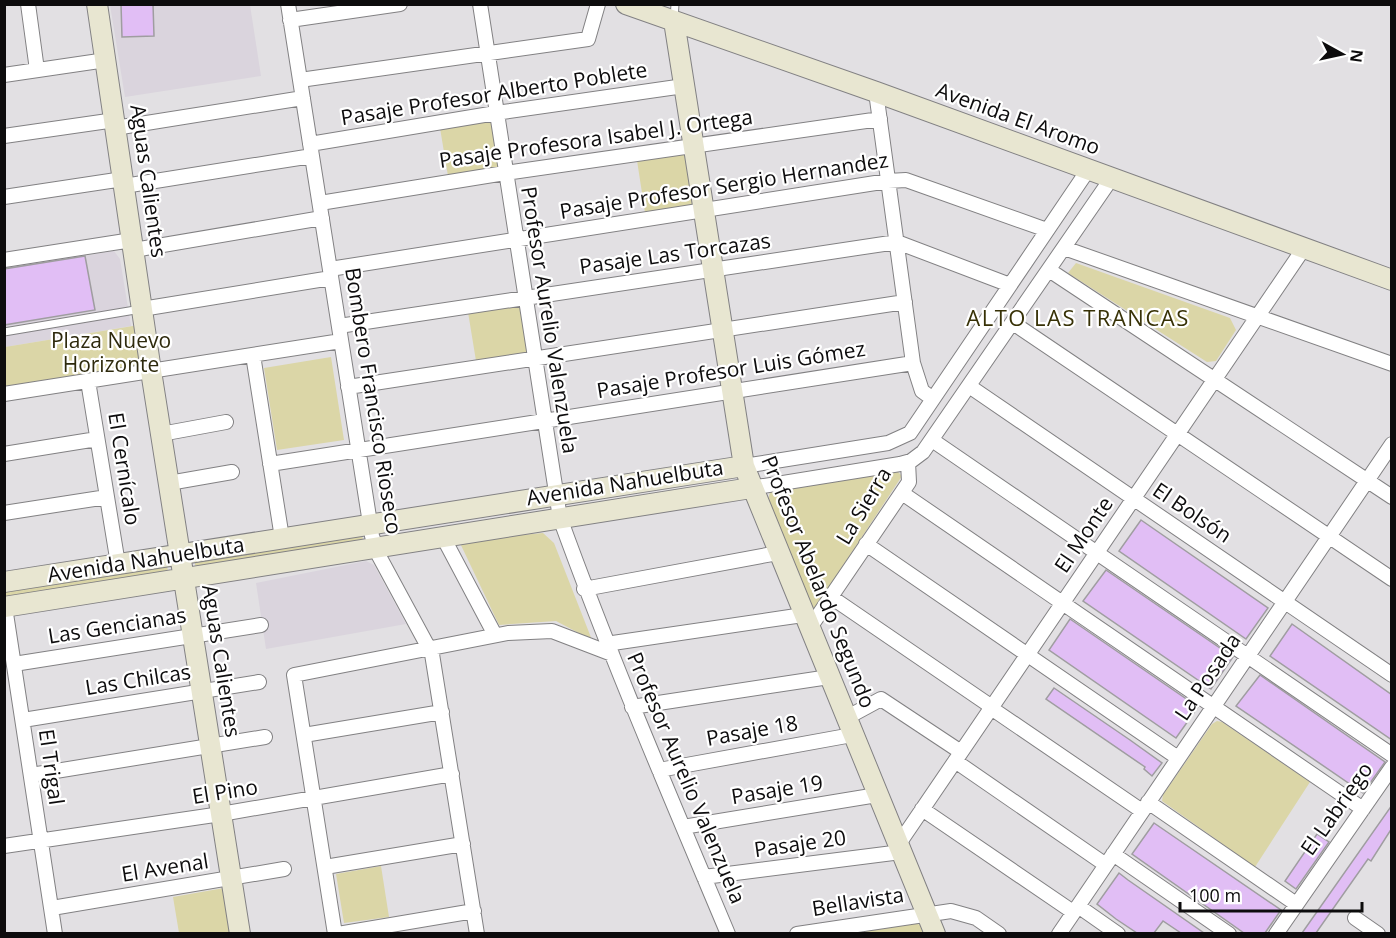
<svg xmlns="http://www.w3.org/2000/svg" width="1396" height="938" font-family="'Open Sans',sans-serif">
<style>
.built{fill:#dad4dd}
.green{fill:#dbd6a7}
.building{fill:#e1bef5;stroke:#9f9da0;stroke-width:1.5}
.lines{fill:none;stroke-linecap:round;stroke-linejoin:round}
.lane-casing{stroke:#828183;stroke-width:9}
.street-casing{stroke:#828183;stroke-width:16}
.secondary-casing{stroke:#828183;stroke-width:22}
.lane{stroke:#fff;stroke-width:7}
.street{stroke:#fff;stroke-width:14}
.secondary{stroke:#e8e6d1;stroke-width:20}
.labels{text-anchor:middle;stroke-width:4.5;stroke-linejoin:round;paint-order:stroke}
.street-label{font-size:21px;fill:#0d0c0d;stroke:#fff}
.park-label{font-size:21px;fill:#2e2a0d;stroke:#fff}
.neighbourhood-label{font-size:22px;letter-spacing:1.5px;fill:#373106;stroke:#fff}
</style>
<rect width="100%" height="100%" fill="#e2e0e3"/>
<path class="built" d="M 110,5 L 250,5 L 261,76 L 125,97 Z
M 114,251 L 120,259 L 131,326 L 5,347 L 5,269 Z
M 366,561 L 374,565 L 406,624 L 266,649 L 256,583 Z"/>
<path class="green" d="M 496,113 L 505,173 L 449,182 L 439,122 Z
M 694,146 L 704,210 L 646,219 L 636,154 Z
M 1076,263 L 1230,318 L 1236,330 L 1216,361 L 1207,362 L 1068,273 Z
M 524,298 L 534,358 L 477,367 L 467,306 Z
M 145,324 L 151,371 L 5,394 L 5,347 Z
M 331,357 L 344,440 L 277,450 L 264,368 Z
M 898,472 L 902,476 L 811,614 L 766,507 L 770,492 Z
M 362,533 L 363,541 L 196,569 L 194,559 Z
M 543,533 L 554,543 L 592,640 L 556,621 L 499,625 L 459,541 Z
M 167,563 L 168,574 L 5,598 L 5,590 Z
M 1217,721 L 1222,722 L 1310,782 L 1255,867 L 1162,801 L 1163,795 L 1212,724 Z
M 381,866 L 389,917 L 344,923 L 336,874 Z
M 224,888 L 230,933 L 179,933 L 173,897 Z
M 914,922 L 924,927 L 926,934 L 845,934 Z"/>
<path class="building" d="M 121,4 L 153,4 L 154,36 L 122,37 Z
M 85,256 L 95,310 L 4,325 L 4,269 Z
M 1141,520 L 1268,608 L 1246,639 L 1119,551 Z
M 1106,570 L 1233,657 L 1211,689 L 1083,601 Z
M 1070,619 L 1198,707 L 1176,738 L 1049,650 Z
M 1292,624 L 1392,695 L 1392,740 L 1270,656 Z
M 1260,675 L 1385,762 L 1363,793 L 1236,706 Z
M 1054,688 L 1130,740 L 1162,763 L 1152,776 L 1144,769 L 1145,767 L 1046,699 Z
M 1392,805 L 1392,828 L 1371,861 L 1368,859 L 1316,933 L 1302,933 Z
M 1154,823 L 1281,910 L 1265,933 L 1244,933 L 1132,854 Z
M 1317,834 L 1329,842 L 1296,889 L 1285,881 Z
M 1119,873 L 1128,880 L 1204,933 L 1181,933 L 1163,921 L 1154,933 L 1137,933 L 1116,919 L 1097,904 Z"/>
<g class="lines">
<defs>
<path id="lane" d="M 674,20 L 675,4
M 4,332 L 141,309"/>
<path id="street" d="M 28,4 L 37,70
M 288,4 L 372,536 L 379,556 L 432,654 L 477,934
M 480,4 L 560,518 C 611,659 670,796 728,934
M 290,20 L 400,4
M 4,75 L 106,60
M 300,80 L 588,39 L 598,4
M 876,92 L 913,363 L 922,391 L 933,399
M 115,128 L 303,98
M 4,136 L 115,120
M 310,144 L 496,113 L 684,86
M 124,186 L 312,156
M 4,197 L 123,179
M 320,203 L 505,173 L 880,119
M 1064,248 L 1392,364
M 134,250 L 322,218
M 4,260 L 132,240
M 330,269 L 888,181 L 906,180 L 1047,230
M 1049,270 L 1392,497
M 142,309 L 331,278
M 1013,323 L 1392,579
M 339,326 L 897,242 L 1010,285
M 253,355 L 282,538
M 88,381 L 118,564
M 969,386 L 1392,675
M 348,387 L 905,302
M 4,394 L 341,341
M 161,434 L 226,422
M 932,440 L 1392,755
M 4,454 L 97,439
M 270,464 L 913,363
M 744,466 L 888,443 L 910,433 L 1088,170
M 169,483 L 232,472
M 751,488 L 900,464 L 911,461 L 923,452 L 1111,179
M 902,493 L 1363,809
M 4,513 L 107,497
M 443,537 L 495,635
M 866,544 L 1178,758
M 584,589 L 778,553
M 831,597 L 992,707
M 5,607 L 55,934
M 809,629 L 909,482 L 908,462
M 606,644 L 803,615
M 14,664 L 261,625
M 632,707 L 829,677
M 991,708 L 1142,811
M 846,718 L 881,699 L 961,752
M 23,720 L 259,682
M 304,735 L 442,712
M 955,761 L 1106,865
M 659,770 L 852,735
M 31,775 L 265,737
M 1148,802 L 1296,904
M 922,809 L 1073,912
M 683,827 L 877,795
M 898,845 L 1304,248
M 4,846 L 221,814 L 452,774
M 1113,854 L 1229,934
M 325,867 L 463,844
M 704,877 L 901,852
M 1078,906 L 1118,934
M 52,908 L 284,869
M 1355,918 L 1378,934
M 335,934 L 294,675 L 508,633 L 552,631 L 612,654
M 338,934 L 474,911
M 797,934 L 951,911 L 976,918 L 999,934
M 1059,934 L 1392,444
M 1276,934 L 1392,767"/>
<path id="secondary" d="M 97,4 L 151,371 L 240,934
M 626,4 L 876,92 L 1392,280
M 674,21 L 744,466 L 935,934
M 4,582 L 744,466
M 4,607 L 751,488"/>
</defs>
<use href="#lane" class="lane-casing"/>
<use href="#street" class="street-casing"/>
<use href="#secondary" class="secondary-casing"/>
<use href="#lane" class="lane"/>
<use href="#street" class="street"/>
<use href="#secondary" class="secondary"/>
</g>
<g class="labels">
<g class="street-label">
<text transform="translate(494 94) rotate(-9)" y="7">Pasaje Profesor Alberto Poblete</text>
<text transform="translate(1018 119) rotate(20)" y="7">Avenida El Aromo</text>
<text transform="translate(596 139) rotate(-8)" y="7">Pasaje Profesora Isabel J. Ortega</text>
<text transform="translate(148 181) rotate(82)" y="7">Aguas Calientes</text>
<text transform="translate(724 186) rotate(-9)" y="7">Pasaje Profesor Sergio Hernandez</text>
<text transform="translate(675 254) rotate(-8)" y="7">Pasaje Las Torcazas</text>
<text transform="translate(549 320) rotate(81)" y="7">Profesor Aurelio Valenzuela</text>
<text transform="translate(731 370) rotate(-9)" y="7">Pasaje Profesor Luis Gómez</text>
<text transform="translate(373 401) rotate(81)" y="7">Bombero Francisco Rioseco</text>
<text transform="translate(124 469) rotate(81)" y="7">El Cernícalo</text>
<text transform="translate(625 483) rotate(-9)" y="7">Avenida Nahuelbuta</text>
<text transform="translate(864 506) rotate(-59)" y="7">La Sierra</text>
<text transform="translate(1192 513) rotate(34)" y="7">El Bolsón</text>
<text transform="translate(1084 535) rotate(-56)" y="7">El Monte</text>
<text transform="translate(146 560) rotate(-9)" y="7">Avenida Nahuelbuta</text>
<text transform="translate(818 582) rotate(68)" y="7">Profesor Abelardo Segundo</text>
<text transform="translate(117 626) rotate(-9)" y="7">Las Gencianas</text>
<text transform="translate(221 661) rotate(81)" y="7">Aguas Calientes</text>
<text transform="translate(1208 677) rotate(-56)" y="7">La Posada</text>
<text transform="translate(138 680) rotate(-9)" y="7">Las Chilcas</text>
<text transform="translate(752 731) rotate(-10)" y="7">Pasaje 18</text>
<text transform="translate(51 767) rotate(82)" y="7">El Trigal</text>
<text transform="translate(686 778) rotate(67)" y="7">Profesor Aurelio Valenzuela</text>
<text transform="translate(777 790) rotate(-9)" y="7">Pasaje 19</text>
<text transform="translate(225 792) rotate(-9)" y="7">El Pino</text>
<text transform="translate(1337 809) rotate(-55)" y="7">El Labriego</text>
<text transform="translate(800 844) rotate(-8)" y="7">Pasaje 20</text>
<text transform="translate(165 868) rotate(-9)" y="7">El Avenal</text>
<text transform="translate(858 902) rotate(-9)" y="7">Bellavista</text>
</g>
<g class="park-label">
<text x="111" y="348">Plaza Nuevo<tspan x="111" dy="24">Horizonte</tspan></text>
</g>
<g class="neighbourhood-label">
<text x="1078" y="326">ALTO LAS TRANCAS</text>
</g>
</g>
<rect width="1396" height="938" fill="none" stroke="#0d0c0d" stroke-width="12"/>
<g transform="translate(1342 54) rotate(98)" stroke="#ffffff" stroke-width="4.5" paint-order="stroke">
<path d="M0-4.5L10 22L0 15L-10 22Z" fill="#0d0c0d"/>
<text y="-9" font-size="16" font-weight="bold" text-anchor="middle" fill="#0d0c0d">N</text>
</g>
<path d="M1180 902v9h182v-9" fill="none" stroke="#0d0c0d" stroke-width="3"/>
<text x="1189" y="902" font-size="18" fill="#0d0c0d" stroke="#ffffff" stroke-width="4.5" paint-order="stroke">100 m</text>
</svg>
